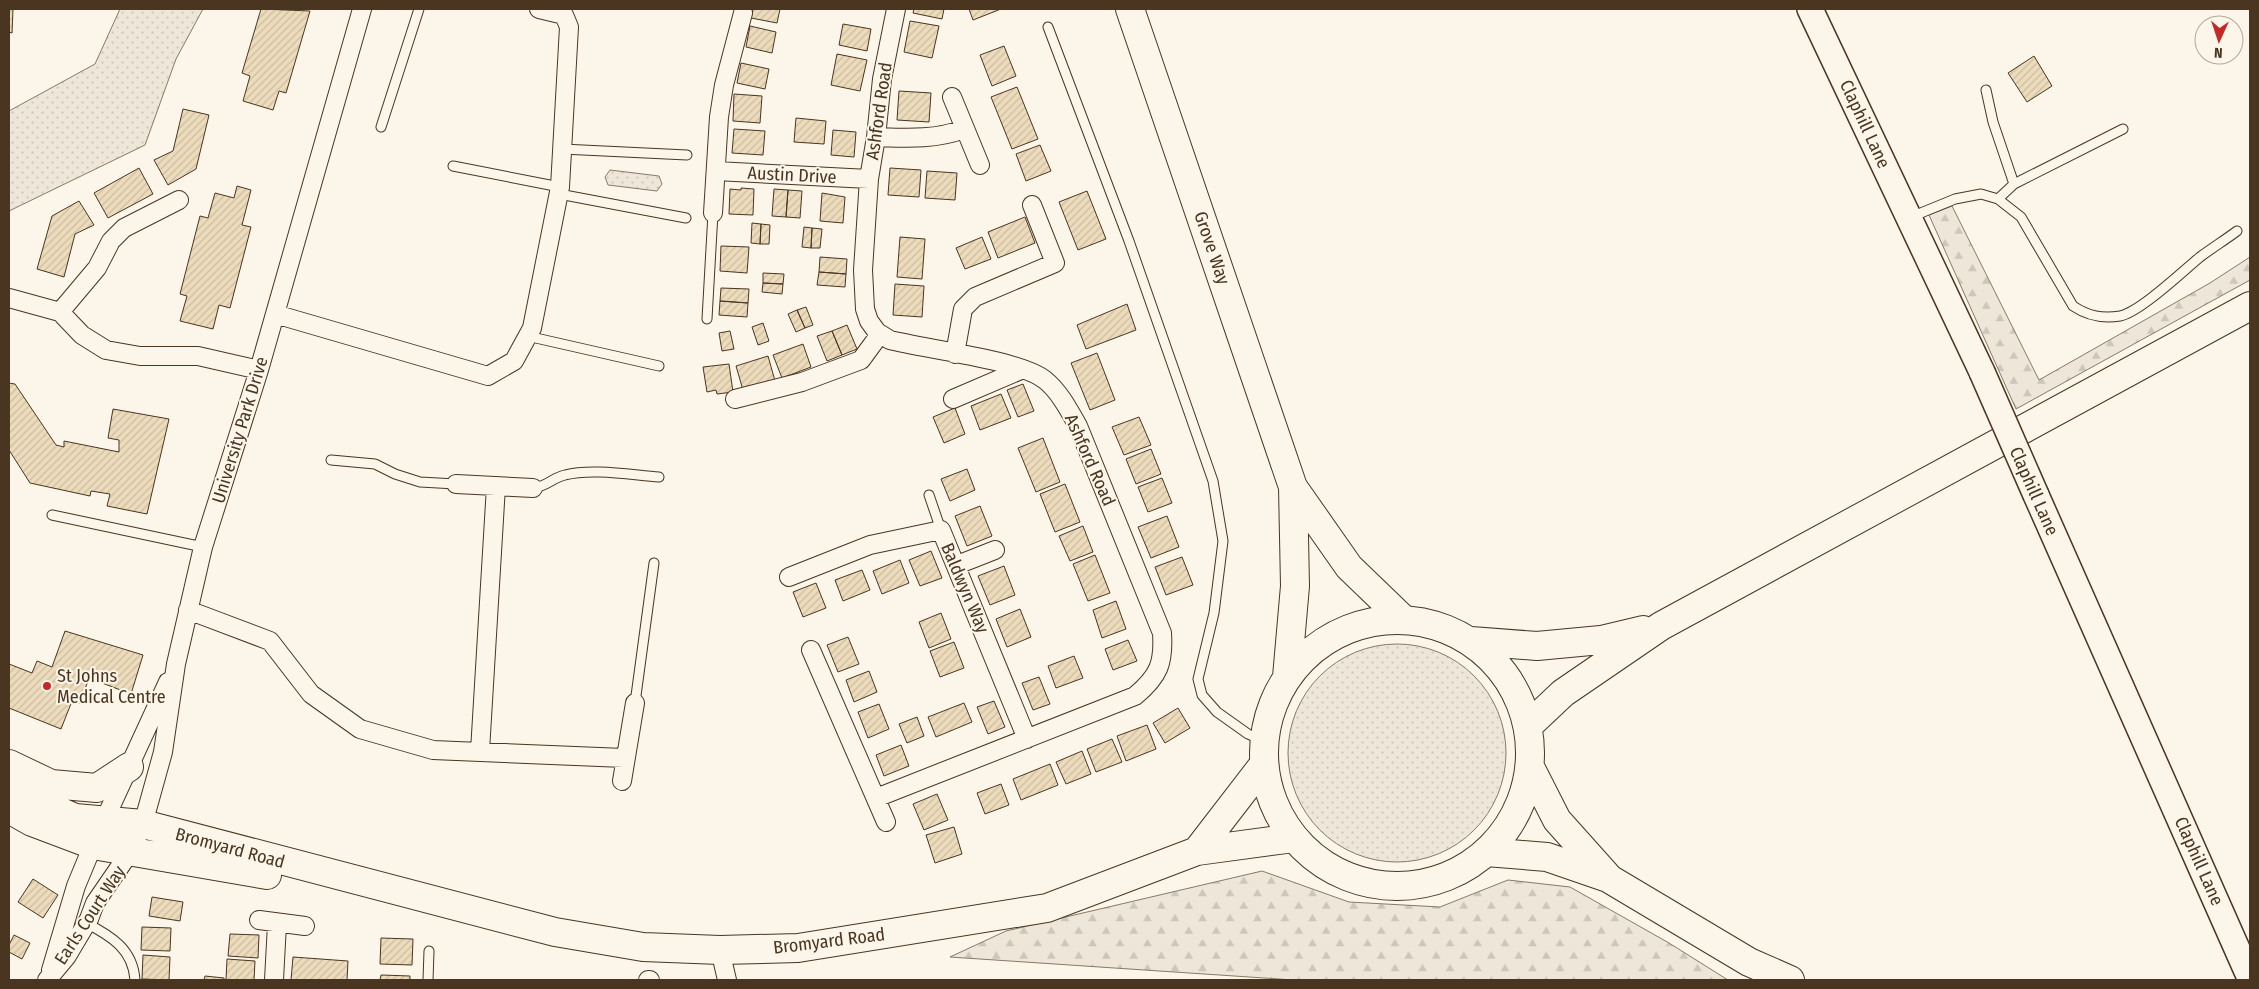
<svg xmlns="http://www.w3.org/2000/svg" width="2259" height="989" font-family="'Fira Sans Condensed',sans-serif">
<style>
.grass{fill:url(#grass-dots);stroke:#887966}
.forest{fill:url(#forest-firs);stroke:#887966}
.building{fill:url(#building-hatch);stroke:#4a3520}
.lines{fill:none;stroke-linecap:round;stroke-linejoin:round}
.lane-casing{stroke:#4a3520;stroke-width:11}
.street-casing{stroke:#4a3520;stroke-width:20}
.secondary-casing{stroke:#4a3520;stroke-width:28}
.primary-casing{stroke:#4a3520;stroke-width:30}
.highway-casing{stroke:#4a3520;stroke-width:30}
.lane{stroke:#fbf6e9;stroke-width:9}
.street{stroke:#fbf6e9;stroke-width:18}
.secondary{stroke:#fbf6e9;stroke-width:25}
.primary{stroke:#fbf6e9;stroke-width:28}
.highway{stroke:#fbf6e9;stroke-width:28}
.secondary-bridge-casing{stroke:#4a3520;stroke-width:28;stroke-linecap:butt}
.secondary-bridge{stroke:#fbf6e9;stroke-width:25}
.poi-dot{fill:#c62828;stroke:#fbf6e9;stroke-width:2}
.labels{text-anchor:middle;stroke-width:4;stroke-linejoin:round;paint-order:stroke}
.street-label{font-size:18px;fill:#4a3520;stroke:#fbf6e9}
.poi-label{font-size:18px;fill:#4a3520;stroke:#fbf6e9;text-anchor:start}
</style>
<defs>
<pattern id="grass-dots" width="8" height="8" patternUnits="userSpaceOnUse" patternTransform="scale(1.25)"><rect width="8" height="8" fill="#ede6d9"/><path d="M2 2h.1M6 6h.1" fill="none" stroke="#cdc6ba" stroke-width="1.8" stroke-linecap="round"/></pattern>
<pattern id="forest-firs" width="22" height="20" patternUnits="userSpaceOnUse" patternTransform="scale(1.25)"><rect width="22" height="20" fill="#ede6d9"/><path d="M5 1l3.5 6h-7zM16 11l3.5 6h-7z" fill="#cdc6ba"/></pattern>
<pattern id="building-hatch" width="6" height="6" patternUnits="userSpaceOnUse" patternTransform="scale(1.25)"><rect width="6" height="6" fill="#ecdcbc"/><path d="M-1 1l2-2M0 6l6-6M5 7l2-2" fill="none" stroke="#ccbda1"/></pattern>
</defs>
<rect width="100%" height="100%" fill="#fbf6e9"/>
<path class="grass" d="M 120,9 L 203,9 L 176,59 L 145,145 L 9,211 L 9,111 L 95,64 Z
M 610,170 L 659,176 L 662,184 L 657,191 L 608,185 L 605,177 Z
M1288 753a109 109 0 1 1 218 0a109 109 0 1 1-218 0Z"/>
<path class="forest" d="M 1952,206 L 2039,380 L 2210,283 L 2250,257 L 2250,280 L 2016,409 L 1929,215 Z
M 1262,871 L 1349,902 L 1440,907 L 1508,880 L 1570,887 L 1669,943 L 1728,980 L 1294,980 L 950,957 L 1006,931 Z"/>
<path class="building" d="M 9,9 L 13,9 L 12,33 L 9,32 Z
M 261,9 L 310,11 L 286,93 L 279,91 L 273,110 L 243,101 L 250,76 L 242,73 Z
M 753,9 L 780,9 L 777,23 L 751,18 Z
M 914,9 L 944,9 L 942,19 L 913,13 Z
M 969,9 L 1001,9 L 973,20 Z
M 910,21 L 939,26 L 932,58 L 904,52 Z
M 843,24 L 871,29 L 867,51 L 839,45 Z
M 750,26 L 776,32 L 772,53 L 746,47 Z
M 1004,46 L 1016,76 L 992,86 L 980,55 Z
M 837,54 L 867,60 L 860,91 L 831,85 Z
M 2034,56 L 2052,86 L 2027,102 L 2008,73 Z
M 741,63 L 769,69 L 765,89 L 737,83 Z
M 1017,87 L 1038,139 L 1012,149 L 991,97 Z
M 899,91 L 931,93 L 929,122 L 897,120 Z
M 734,94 L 762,96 L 760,123 L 733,121 Z
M 183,109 L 209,115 L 196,169 L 168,185 L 154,160 L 173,151 Z
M 796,118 L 826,121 L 824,144 L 794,142 Z
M 734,129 L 765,131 L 763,155 L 732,153 Z
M 833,130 L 856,132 L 854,157 L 831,155 Z
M 1040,145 L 1051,171 L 1026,181 L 1016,154 Z
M 139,168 L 153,194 L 108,218 L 94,193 Z
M 890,168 L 921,170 L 919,197 L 888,195 Z
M 927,171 L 957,173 L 955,200 L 925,198 Z
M 237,186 L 251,190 L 242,225 L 251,227 L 230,308 L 219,305 L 213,329 L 180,321 L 187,296 L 180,294 L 200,216 L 208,218 L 215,193 L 234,198 Z
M 741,188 L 754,189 L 753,215 L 729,214 L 730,189 L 741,190 Z
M 774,189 L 788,190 L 786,217 L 772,216 Z
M 788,190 L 802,191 L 800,218 L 786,217 Z
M 1087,191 L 1106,239 L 1078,250 L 1059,202 Z
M 822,193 L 845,197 L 843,223 L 820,221 Z
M 79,201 L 94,225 L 75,234 L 64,277 L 37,269 L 52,216 Z
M 1025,217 L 1035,243 L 998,258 L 988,232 Z
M 752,223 L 761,224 L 760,244 L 751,243 Z
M 761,224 L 770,225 L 769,244 L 760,244 Z
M 804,227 L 812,228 L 811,248 L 802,247 Z
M 812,228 L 822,229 L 820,248 L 811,248 Z
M 900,237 L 925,239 L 922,279 L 897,277 Z
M 982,237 L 991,259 L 965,269 L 956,248 Z
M 721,246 L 749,247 L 747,273 L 720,271 Z
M 820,257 L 847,259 L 846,274 L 819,272 Z
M 819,272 L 846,274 L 845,287 L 817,285 Z
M 763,273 L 784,274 L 783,284 L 763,283 Z
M 763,283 L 783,284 L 782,294 L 762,292 Z
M 895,284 L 924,286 L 922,317 L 893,315 Z
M 721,288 L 749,289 L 748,303 L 720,301 Z
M 720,301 L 748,303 L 747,317 L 719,315 Z
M 1127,304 L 1136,330 L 1086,349 L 1077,325 Z
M 806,307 L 813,325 L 805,328 L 797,310 Z
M 797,310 L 805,328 L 796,332 L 788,314 Z
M 763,323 L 769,341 L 758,345 L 752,327 Z
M 847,325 L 857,349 L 842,355 L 832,331 Z
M 730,331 L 734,349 L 722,351 L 719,333 Z
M 832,331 L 842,355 L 827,361 L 817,336 Z
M 803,344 L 811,367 L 782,378 L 773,355 Z
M 1097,353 L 1115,400 L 1090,410 L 1071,363 Z
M 768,356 L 775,381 L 743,390 L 736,366 Z
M 729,364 L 733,392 L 717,394 L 716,390 L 707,392 L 703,367 Z
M 9,383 L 15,384 L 56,445 L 64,447 L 64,441 L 119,452 L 119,440 L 108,438 L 113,409 L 169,419 L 147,514 L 107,506 L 110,494 L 91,491 L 90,496 L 30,483 L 9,450 Z
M 1023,384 L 1034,411 L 1018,417 L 1007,390 Z
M 1001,394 L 1011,418 L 980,430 L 971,406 Z
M 955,408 L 965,434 L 944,443 L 933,417 Z
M 1139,417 L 1151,445 L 1124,455 L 1112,427 Z
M 1043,438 L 1060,482 L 1036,492 L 1018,448 Z
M 1151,449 L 1161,474 L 1136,484 L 1126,459 Z
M 967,469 L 975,490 L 950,501 L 941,479 Z
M 1162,478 L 1172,503 L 1148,512 L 1138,487 Z
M 1065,484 L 1080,522 L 1055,532 L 1040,494 Z
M 980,506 L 992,536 L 967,546 L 955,516 Z
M 1167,516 L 1179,547 L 1151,558 L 1138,527 Z
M 1083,526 L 1093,552 L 1070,561 L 1059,536 Z
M 931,551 L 942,578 L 920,586 L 909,560 Z
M 1095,555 L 1110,593 L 1088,601 L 1073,564 Z
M 1182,557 L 1193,585 L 1166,595 L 1155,567 Z
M 900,560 L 909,583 L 882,594 L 873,571 Z
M 1004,566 L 1015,595 L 990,605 L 978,576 Z
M 862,570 L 870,590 L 843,601 L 835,580 Z
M 816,583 L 826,608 L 803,617 L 793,592 Z
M 1116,601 L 1126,629 L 1102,638 L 1093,610 Z
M 1020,609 L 1031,637 L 1007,647 L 996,619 Z
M 941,613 L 951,639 L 929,648 L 919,622 Z
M 65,631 L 143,655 L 131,694 L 89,678 L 80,703 L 72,701 L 61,729 L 9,708 L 9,664 L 32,673 L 37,661 L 52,667 Z
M 848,637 L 859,664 L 838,672 L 827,645 Z
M 1128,640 L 1137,661 L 1113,670 L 1105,649 Z
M 954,642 L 964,668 L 940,677 L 930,651 Z
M 1074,656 L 1083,678 L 1056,688 L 1048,666 Z
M 869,671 L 877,692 L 854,702 L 846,680 Z
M 1039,677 L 1050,704 L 1033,710 L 1022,683 Z
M 994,701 L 1005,727 L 988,734 L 977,707 Z
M 964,703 L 972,722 L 936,737 L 928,717 Z
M 879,704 L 889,729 L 868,738 L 858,712 Z
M 1178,708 L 1190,728 L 1165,743 L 1153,723 Z
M 917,717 L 924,736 L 907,743 L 899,724 Z
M 1147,725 L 1156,749 L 1126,761 L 1117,736 Z
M 1112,739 L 1122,762 L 1096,772 L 1087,749 Z
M 901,745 L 909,766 L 884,776 L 876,755 Z
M 1082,751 L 1091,774 L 1066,784 L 1056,762 Z
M 1050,764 L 1058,785 L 1021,800 L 1013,779 Z
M 1001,784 L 1009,805 L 985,814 L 977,793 Z
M 937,794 L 948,820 L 924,830 L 913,804 Z
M 954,827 L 962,854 L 935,863 L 926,835 Z
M 33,879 L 58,895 L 43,918 L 18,902 Z
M 152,897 L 183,902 L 180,921 L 149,916 Z
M 142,927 L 171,928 L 170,951 L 141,950 Z
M 230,934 L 259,935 L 258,958 L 228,956 Z
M 14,935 L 30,943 L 22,959 L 9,952 L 9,945 Z
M 381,938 L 413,939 L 412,965 L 380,964 Z
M 143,955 L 170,957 L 169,980 L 142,979 Z
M 293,957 L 348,961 L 347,980 L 291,980 Z
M 227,959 L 255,961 L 254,980 L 226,980 Z
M 381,975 L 410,976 L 410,980 L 380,980 Z
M 205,976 L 224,978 L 224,980 L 204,980 Z"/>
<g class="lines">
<defs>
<path id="lane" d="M 1048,27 L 1129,241 L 1213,481 L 1223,541 L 1214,613 L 1198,679 L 1202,695 L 1217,712 L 1248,734 L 1264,741
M 1986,90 L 1993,122 L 2014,184 L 1998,199
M 381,127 L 419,9
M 562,149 L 687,155
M 453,166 L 560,187
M 2014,184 L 2123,129
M 559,194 L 686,218
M 1911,217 L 1955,199 L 1981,194 L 1998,199 L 2021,217 L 2073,306 C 2088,316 2102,319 2120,316 C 2140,312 2183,271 2200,257 C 2212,248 2225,240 2237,231
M 707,319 L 713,213
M 527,336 L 659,366
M 331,460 L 375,464 L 395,474 L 420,482 L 456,484
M 533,488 C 548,486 552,478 565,475 C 592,468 631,475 659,477
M 929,495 L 941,530
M 52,515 L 203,547
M 635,703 L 654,563
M 86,923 C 111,936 133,949 135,980
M 428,980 L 429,951"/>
<path id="street" d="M 952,97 L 980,165
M 876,137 C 906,138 935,140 964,129
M 716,171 L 869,179
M 713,213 L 719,117 L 724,85 L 743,13
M 9,298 L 60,312 L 82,335 L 106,350 L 140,356 L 198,356 L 259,370
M 60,312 L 97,268 L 111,241 L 124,228 L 179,200
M 275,314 L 488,376 L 514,361 L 532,328 L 560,187 L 569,27 L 564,15 L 539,9
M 955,354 L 963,309 L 975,297 L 1055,263 L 1032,205
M 735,399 L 802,382 L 861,360 L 880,334
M 953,399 L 1023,369
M 456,484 L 533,488
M 957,565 L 995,550
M 789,577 L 870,545 L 941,530 L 1027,739
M 188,610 L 270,641 L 311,694 L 360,729 L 433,750 L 624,758
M 811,650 L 886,822
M 480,751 L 496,486
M 622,781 L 635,703
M 876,798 L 1135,696 C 1159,676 1164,663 1162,633 L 1078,426 C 1069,410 1059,391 1045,380 C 1021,360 925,349 890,340 L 877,332 L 869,321 L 865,309 L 863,270 L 869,179 L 876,137 L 882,79 L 896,9
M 259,920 L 305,926
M 720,950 L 727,980
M 51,970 L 76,886 L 93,845 L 168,682
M 47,980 L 67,956 L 89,919 L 95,903 L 130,852 L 143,824 L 163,752 L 176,664 L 203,547 L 259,370 L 362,9
M 274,980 L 277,924
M 648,980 L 650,980"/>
<path id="secondary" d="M 1810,9 L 1982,372
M 2036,495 L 2250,978"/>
<path id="primary" d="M 9,764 L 51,784 L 97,788 L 129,767
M 9,789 L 75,818 L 143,824 L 555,932 L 643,947 L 720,950 L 798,948 L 1047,908 L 1197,851 L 1294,838
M 9,809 L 32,822 L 93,845 L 267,875
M 1197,851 L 1264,764"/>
<path id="highway" d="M 1130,9 L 1293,487 L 1349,567 L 1403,619
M1264 753a133 133 0 1 1 266 0a133 133 0 1 1-266 0Z
M 1471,641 L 1537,646 L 1601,640 L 1643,630
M 1287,677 L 1295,586 L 1293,487
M 1528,726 L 1563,693 L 1661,626 L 2250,306
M 1530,767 L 1557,820 L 1608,877
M 1486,852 L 1547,857 L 1608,878 L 1749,962 L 1790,980"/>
</defs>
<use href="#lane" class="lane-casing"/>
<use href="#street" class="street-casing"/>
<use href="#secondary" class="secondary-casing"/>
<use href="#primary" class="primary-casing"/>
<use href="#highway" class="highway-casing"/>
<use href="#lane" class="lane"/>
<use href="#street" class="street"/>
<use href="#secondary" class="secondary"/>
<use href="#primary" class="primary"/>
<use href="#highway" class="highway"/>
<defs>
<path id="secondary-bridge" d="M 1982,372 L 2036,495"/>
</defs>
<use href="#secondary-bridge" class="secondary-bridge-casing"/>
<use href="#secondary-bridge" class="secondary-bridge"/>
</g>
<circle class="poi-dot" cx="47" cy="686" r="5"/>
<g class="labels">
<g class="street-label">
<text transform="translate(879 111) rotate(-82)" y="6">Ashford Road</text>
<text transform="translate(1865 124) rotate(65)" y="6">Claphill Lane</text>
<text transform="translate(792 175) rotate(3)" y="6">Austin Drive</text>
<text transform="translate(1212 248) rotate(71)" y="6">Grove Way</text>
<text transform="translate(240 430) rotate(-73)" y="6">University Park Drive</text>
<text transform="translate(1090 460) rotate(66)" y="6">Ashford Road</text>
<text transform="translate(2034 491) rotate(66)" y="6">Claphill Lane</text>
<text transform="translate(965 588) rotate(67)" y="6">Baldwyn Way</text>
<text transform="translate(230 848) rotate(15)" y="6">Bromyard Road</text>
<text transform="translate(2199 861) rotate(66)" y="6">Claphill Lane</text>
<text transform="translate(90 915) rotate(-57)" y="6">Earls Court Way</text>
<text transform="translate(829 941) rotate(-7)" y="6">Bromyard Road</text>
</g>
<g class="poi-label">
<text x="57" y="682">St Johns<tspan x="57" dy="21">Medical Centre</tspan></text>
</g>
</g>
<rect width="2259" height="989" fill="none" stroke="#4a3520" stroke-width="20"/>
<g transform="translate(2219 40) rotate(183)"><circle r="24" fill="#fbf6e9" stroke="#b4a999"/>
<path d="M0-4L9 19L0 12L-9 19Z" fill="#c62828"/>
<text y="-8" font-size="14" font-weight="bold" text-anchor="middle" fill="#4a3520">N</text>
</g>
</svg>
